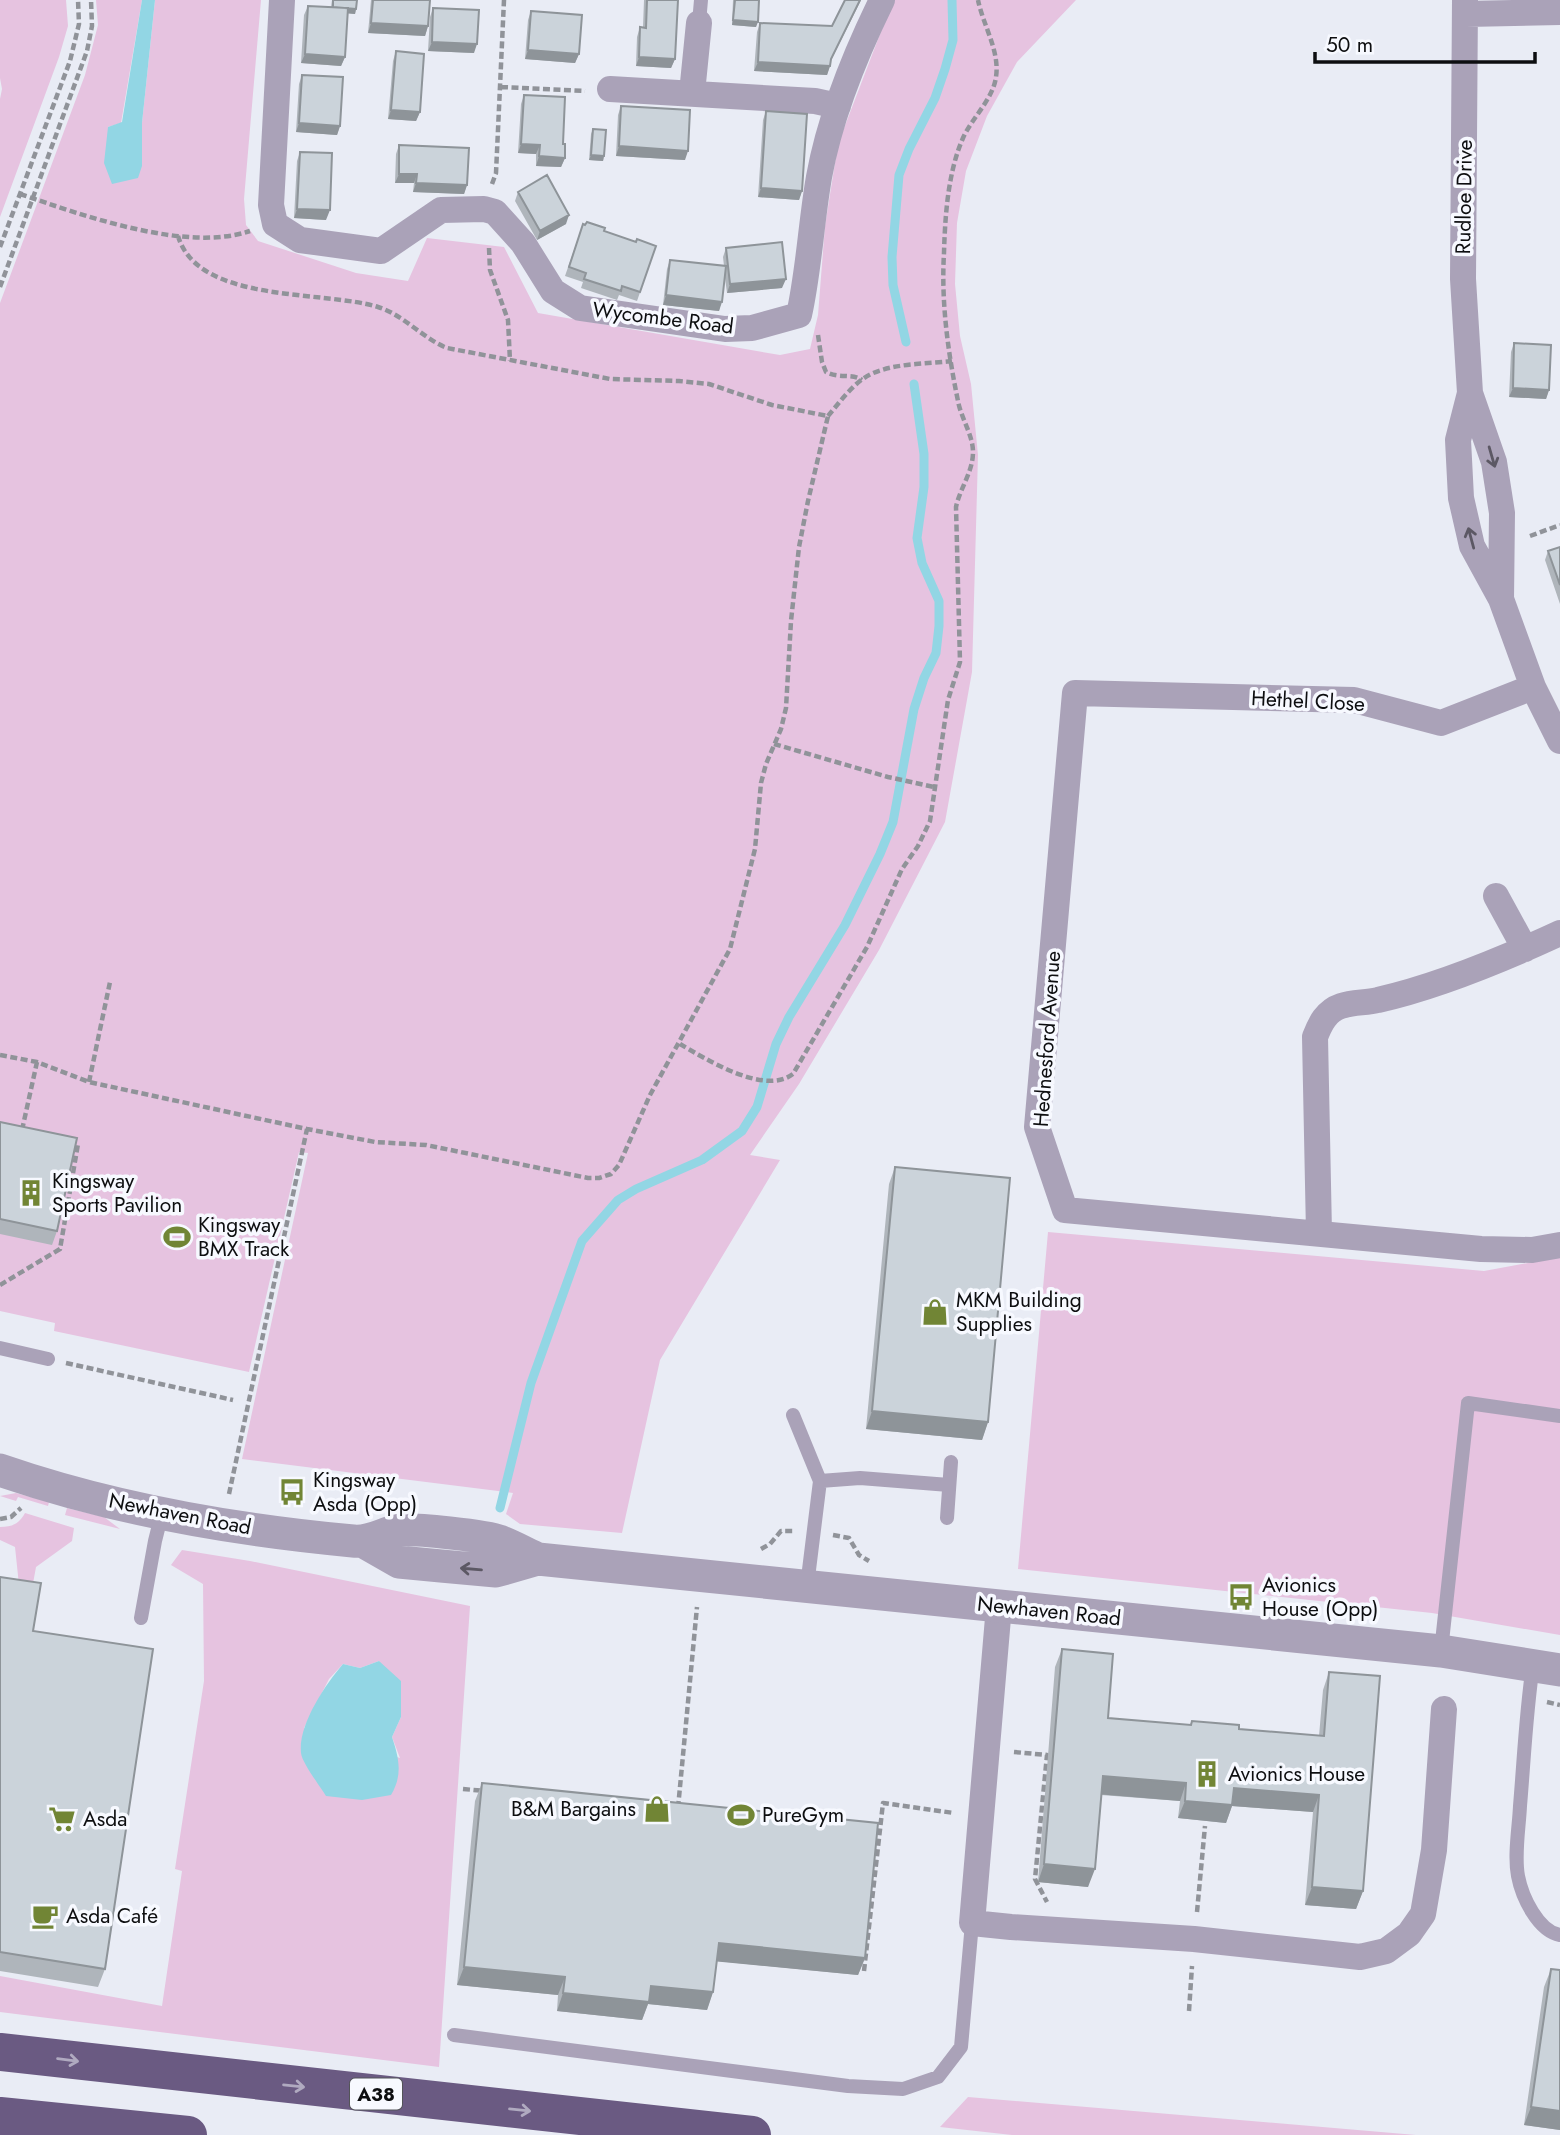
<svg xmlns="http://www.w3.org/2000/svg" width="1560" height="2135" font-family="Jost,sans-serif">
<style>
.green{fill:#e6c3e0;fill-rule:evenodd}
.water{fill:#92d6e4}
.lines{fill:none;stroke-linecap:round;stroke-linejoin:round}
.stream{stroke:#92d6e4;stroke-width:9}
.path{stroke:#909399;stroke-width:4.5;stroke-dasharray:7 3.5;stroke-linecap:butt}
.service{stroke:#aaa2b8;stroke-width:14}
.minor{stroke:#aaa2b8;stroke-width:26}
.tertiary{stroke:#aaa2b8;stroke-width:33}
.trunk{stroke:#6a5a82;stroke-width:38}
.wall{fill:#afb5bb}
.shaded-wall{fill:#8e9499}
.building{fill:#cbd3da;stroke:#8e9499;stroke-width:2}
.oneway{stroke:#5c5864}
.oneway2{stroke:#b0aac0}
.labels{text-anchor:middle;stroke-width:7;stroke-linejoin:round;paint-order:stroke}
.shield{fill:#f7f9ff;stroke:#535458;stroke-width:2}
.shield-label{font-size:19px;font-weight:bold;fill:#0d0e10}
.street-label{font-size:21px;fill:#0d0e10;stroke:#f7f9ff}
.poi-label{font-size:21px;fill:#0d0e10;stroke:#f7f9ff;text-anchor:start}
</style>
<rect width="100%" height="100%" fill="#e9ecf5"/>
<path class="green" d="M 0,0 L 66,0 L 68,26 L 59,57 L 0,217 L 0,99 L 2,89 L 0,78 Z
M 96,0 L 142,0 L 121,123 L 108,127 L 142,166 L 142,123 L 155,0 L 261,0 L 244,199 L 246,225 L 258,241 L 356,273 L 408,281 L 427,238 L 504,247 L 538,313 L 780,355 L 810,349 L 818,315 L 825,226 L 838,144 L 893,0 L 1076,0 L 1017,62 L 987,116 L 966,171 L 957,223 L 955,284 L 960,336 L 971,384 L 978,455 L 972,672 L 945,822 L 879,950 L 799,1084 L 750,1155 L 780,1160 L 660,1360 L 622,1533 L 520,1524 L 506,1514 L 513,1493 L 242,1459 L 308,1153 L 299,1152 L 249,1372 L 54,1331 L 55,1323 L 0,1311 L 0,303 L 85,75 L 98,25 Z
M 1048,1232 L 1484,1271 L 1560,1257 L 1560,1635 L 1432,1613 L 1018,1569 Z
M 16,1493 L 49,1502 L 48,1506 L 18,1497 L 16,1501 L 0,1496 Z
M 67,1508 L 104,1517 L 120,1529 L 65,1515 Z
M 25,1513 L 74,1528 L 72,1541 L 36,1567 L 30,1600 L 19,1585 L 15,1547 L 0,1540 L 0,1527 C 12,1527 19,1524 25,1513 Z
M 182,1550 L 250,1561 L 470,1606 L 439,2067 L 0,2012 L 0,1976 L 162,2006 L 182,1871 L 175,1869 L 204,1681 L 203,1584 L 171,1565 ZM 379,1661 L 401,1717 L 392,1737 L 400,1758 L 304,1728 L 329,1679 L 343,1664 L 360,1668 Z
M 968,2097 L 1416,2135 L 1012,2135 L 940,2127 Z"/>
<path class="water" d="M 142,0 L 155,0 L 142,123 L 142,166 L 138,178 L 112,184 L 104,163 L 108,127 L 122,122 Z
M 379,1661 L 401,1681 L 401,1717 L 392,1737 C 399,1758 403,1775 391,1795 L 362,1800 L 326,1796 C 320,1786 302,1763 301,1753 C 298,1725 325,1685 343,1664 L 360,1668 Z"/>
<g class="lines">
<path class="stream" d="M 906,342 L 893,285 L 892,257 L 899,175 L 909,149 L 935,98 L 945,69 L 953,40 L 952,0
M 500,1508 L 531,1383 L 582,1241 L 618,1200 L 636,1189 L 702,1160 L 742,1131 L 757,1107 L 776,1044 L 789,1017 L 845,925 L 880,854 L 893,822 L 914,709 L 924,678 L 936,653 L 939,626 L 939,601 L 922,563 L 917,538 L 924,487 L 924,454 L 914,384"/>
<path class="path" d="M 501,87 L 585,91
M 492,184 L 496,173 L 504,0
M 20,194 C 82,215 186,253 250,231
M 0,247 L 70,61 L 79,24 L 78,0
M 489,248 L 490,270 L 508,320 L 510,361
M 0,287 L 87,51 L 92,26 L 91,0
M 818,335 L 822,362 L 826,372 C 841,379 851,373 862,380
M 828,416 C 840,402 854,382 871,374 C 895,363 926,364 952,361
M 1530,536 L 1560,525
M 774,744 L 888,777 L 934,787
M 680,1044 C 706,1059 764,1096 793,1074 L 867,947 L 902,869 L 918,846 L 930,821 L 948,700 L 960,662 L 956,507 C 960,488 973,472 973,452 C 973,435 961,418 958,401 C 948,353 941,302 944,253 C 945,216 948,172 963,138 C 972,118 993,99 996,77 C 1000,51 983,25 978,0
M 0,1055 L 37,1062 L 89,1082 L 307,1129 L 375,1142 L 426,1145 L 588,1178 L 599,1178 L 611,1174 L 619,1165 L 650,1095 L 730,949 L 755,849 L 761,783 L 766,764 L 781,729 L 786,708 L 791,621 L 799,547 L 808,501 L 828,416 L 772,405 L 709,384 L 679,381 L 610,379 L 447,348 C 422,338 404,315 378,307 C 324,290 198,304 178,236
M 89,1082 L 110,982
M 22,1130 L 37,1062
M 0,1285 L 60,1249 L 78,1144 L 71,1142
M 66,1363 L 233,1400
M 229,1494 L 307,1129
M 0,1519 L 11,1517 L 21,1508
M 833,1535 L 849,1538 L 859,1555 L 869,1561
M 761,1549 L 770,1544 L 781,1531 L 793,1531
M 1547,1702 L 1560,1705
M 1014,1752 L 1047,1755 L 1035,1879 L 1047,1902
M 463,1789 L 485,1791
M 678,1808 L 697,1607
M 1197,1912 L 1205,1826
M 864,1971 L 883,1803 L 954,1813
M 1189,2011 L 1192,1966"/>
<path class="service" d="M 699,23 L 701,0
M 0,1348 L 48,1359
M 793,1415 L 820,1481 L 807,1586
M 820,1481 L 860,1478 L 949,1485
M 947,1518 L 951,1462
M 141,1618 L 155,1541 L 162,1513
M 1441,1651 L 1468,1403 L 1560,1416
M 1533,1665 C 1526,1712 1524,1759 1520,1806 C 1519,1828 1514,1855 1518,1876 C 1522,1897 1538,1931 1560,1935
M 454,2035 L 848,2086 L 903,2089 L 938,2077 L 961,2047 L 972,1923"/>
<path class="minor" d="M 282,0 L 271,205 L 275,224 L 300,240 L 381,251 L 441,210 L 484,209 L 495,212 L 523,243 L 553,291 L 580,308 L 725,329 L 752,328 L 799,315 C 809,270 811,223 819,177 C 830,116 855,55 882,0
M 1465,0 L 1463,279 L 1470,393 L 1494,462 L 1502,513 L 1501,599
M 1466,14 L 1560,12
M 610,89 L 815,101 L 838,106
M 692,93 L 699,23
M 1470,393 L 1458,440 L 1461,498 L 1472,546 L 1501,599 L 1533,687 L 1560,741
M 1533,687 L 1441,723 L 1354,700 L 1075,693 L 1037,1127 L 1065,1210 L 1481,1249 L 1532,1250 L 1560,1245
M 1496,896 L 1525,949
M 1319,1233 L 1315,1037 C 1320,1024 1326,1011 1341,1006 C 1353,1002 1366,1003 1378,1000 C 1436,987 1506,958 1560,933
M 999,1606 L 972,1923 L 1011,1927 L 1194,1939 L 1360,1957 L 1386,1951 L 1409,1934 L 1423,1914 L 1434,1850 L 1444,1709"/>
<path class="tertiary" d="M 0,1470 C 113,1509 234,1530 353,1541 C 370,1543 383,1533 399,1530 C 412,1528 487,1536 499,1541 C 512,1546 525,1553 538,1559 L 1441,1651 L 1560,1670
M 364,1542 L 399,1562 L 441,1566 L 496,1571 L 538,1559"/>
<path class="trunk" d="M 0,2052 L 752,2135
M 0,2116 L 188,2135"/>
</g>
<path class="wall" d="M 332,0 L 357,0 L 356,9 L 355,14 L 347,13 L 345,57 L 341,66 L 301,63 L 304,15 L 308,6 L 331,7 Z
M 371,0 L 430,0 L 428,26 L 425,36 L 368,33 Z
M 644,0 L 678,0 L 675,59 L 671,68 L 636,66 L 637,37 L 640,27 L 643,27 Z
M 733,0 L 759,0 L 756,27 L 732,25 Z
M 433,8 L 474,53 L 428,51 L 430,17 Z
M 531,11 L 579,54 L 575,63 L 525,59 L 528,20 Z
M 760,23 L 830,61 L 830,66 L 827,75 L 754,71 L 757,32 Z
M 396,51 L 420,112 L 416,121 L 388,119 L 393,61 Z
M 302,75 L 340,126 L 337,135 L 296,132 L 299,84 Z
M 524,95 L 563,144 L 565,158 L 561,167 L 536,166 L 536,154 L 518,153 L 521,104 Z
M 621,106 L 685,160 L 616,156 L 618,115 Z
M 766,111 L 802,191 L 799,200 L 758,197 L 763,120 Z
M 593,129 L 604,156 L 603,161 L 589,160 L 591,134 Z
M 399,145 L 467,185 L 464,194 L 413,192 L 414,183 L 395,183 L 396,154 Z
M 300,152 L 326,220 L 294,218 L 297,161 Z
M 518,192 L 566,224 L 537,240 L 515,201 Z
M 583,224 L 636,242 L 656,246 L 637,301 L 619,295 L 617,300 L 581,288 L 583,282 L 565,276 Z
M 726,248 L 782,288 L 727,293 L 725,278 L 719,311 L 663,305 L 667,269 L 670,260 L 724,266 L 723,257 Z
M 1514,343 L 1549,390 L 1546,399 L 1509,397 L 1511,352 Z
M 1560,547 L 1560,604 L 1545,560 L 1548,551 Z
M 0,1122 L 57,1231 L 52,1245 L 0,1234 Z
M 895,1167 L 988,1422 L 982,1440 L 866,1429 L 889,1184 Z
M 0,1577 L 33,1631 L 105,1969 L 98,1987 L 0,1971 Z
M 1062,1649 L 1108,1718 L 1190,1725 L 1192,1721 L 1239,1729 L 1319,1736 L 1323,1690 L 1329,1672 L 1363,1891 L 1356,1909 L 1305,1905 L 1313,1812 L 1232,1806 L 1226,1823 L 1178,1818 L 1180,1801 L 1101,1795 L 1088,1887 L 1038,1882 L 1055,1667 Z
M 482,1783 L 865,1958 L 858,1975 L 717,1961 L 713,1992 L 707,2010 L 648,2004 L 642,2020 L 557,2011 L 558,1995 L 457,1985 L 475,1801 Z
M 1551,1969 L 1560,1970 L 1560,2130 L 1524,2125 L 1544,1987 Z"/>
<path class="shaded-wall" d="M 860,0 L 861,0 L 828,66 L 830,66 L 827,75 L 754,71 L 758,62 L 831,59 Z
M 333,7 L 356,9 L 355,14 L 331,12 Z
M 733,20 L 758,22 L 756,27 L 732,25 Z
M 371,23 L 428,26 L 425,36 L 368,33 Z
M 432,42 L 477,44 L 474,53 L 428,51 Z
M 528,50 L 579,54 L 575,63 L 525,59 Z
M 305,54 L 345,57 L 341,66 L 301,63 Z
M 639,57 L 675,59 L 671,68 L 636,66 Z
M 391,110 L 420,112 L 416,121 L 388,119 Z
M 299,123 L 340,126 L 337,135 L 296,132 Z
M 521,144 L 540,145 L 536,154 L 518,153 Z
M 619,146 L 688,151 L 685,160 L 616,156 Z
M 591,155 L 604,156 L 603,161 L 589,160 Z
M 539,156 L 565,158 L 561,167 L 536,166 Z
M 399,174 L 417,174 L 414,183 L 395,183 Z
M 416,183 L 467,185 L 464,194 L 413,192 Z
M 761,188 L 802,191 L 799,200 L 758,197 Z
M 297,209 L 330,210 L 326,220 L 294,218 Z
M 569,215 L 566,224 L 537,240 L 540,231 Z
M 786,279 L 782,288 L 727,293 L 730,284 Z
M 666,295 L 722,302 L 719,311 L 663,305 Z
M 1513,388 L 1549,390 L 1546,399 L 1509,397 Z
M 872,1411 L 988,1422 L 982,1440 L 866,1429 Z
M 1103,1776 L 1186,1783 L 1180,1801 L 1096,1794 Z
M 1234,1788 L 1319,1795 L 1313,1812 L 1232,1806 L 1226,1823 L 1178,1818 L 1185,1801 Z
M 1044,1864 L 1095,1869 L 1088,1887 L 1038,1882 Z
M 1312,1887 L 1363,1891 L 1356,1909 L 1305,1905 Z
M 719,1943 L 865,1958 L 858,1975 L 712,1961 Z
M 464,1967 L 565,1977 L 558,1995 L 457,1985 Z
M 651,1986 L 713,1992 L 707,2010 L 648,2004 L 642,2020 L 557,2011 L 563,1993 Z
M 1531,2107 L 1560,2111 L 1560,2130 L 1524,2125 Z"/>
<path class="building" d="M 333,0 L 357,0 L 356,9 L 333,7 Z
M 373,0 L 430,0 L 428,26 L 371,23 Z
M 647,0 L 678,0 L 675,59 L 639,57 L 640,27 L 646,28 Z
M 735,0 L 759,0 L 758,22 L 733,20 Z
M 845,0 L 860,0 L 831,59 L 830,66 L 758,62 L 760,23 L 832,26 Z
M 308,6 L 348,8 L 345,57 L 305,54 Z
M 433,8 L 479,10 L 477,44 L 432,42 Z
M 531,11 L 582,15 L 579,54 L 528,50 Z
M 396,51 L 424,54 L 420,112 L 391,110 Z
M 302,75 L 343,77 L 340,126 L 299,123 Z
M 524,95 L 565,97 L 563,144 L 565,144 L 565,158 L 539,156 L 540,145 L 521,144 Z
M 621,106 L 690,110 L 688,151 L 619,146 Z
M 766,111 L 807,114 L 802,191 L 761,188 Z
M 593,129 L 606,130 L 604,156 L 591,155 Z
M 399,145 L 469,148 L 467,185 L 416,183 L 417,174 L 399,174 Z
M 300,152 L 332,153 L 330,210 L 297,209 Z
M 547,175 L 569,215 L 540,231 L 518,192 Z
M 587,222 L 605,228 L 604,231 L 636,242 L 637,239 L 656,246 L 640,292 L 622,286 L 621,291 L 584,279 L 586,273 L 569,267 L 583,224 L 585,225 Z
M 782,242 L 786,279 L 730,284 L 726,248 Z
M 670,260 L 726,266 L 722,302 L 666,295 Z
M 1514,343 L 1551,345 L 1549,390 L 1513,388 Z
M 1560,547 L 1560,585 L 1548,551 Z
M 0,1122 L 77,1138 L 57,1231 L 0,1219 Z
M 895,1167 L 1010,1178 L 988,1422 L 872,1411 Z
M 0,1577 L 41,1583 L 33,1631 L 153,1649 L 105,1969 L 0,1952 Z
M 1062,1649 L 1113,1654 L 1108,1718 L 1191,1725 L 1192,1721 L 1239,1725 L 1239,1729 L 1324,1736 L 1329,1672 L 1380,1676 L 1363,1891 L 1312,1887 L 1319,1795 L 1234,1788 L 1232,1805 L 1185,1801 L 1186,1783 L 1103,1776 L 1095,1869 L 1044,1864 Z
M 482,1783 L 878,1823 L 865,1958 L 719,1943 L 713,1992 L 651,1986 L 649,2002 L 563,1993 L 565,1977 L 464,1967 Z
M 1551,1969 L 1560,1970 L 1560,2111 L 1531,2107 Z"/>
<defs><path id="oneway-shaft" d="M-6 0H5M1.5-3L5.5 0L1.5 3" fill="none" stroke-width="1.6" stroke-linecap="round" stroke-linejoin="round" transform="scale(1.75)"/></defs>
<g class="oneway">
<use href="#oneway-shaft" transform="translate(1492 457) rotate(74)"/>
<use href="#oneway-shaft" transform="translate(1471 538) rotate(-105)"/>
<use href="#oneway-shaft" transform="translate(471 1569) rotate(-175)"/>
</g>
<g class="oneway2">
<use href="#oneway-shaft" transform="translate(68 2060) rotate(7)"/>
<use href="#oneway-shaft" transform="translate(294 2086) rotate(6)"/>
<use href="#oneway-shaft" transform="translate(520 2110) rotate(6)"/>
</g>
<defs>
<symbol id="building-bare" viewBox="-9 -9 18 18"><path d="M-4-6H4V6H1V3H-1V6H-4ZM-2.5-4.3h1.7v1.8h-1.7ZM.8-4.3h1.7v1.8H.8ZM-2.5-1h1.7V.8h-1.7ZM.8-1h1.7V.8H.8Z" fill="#718535" stroke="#f7f9ff" stroke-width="2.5" paint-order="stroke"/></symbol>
<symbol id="stadium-bare" viewBox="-9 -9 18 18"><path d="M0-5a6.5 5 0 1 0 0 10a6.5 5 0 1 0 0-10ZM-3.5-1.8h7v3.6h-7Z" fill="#718535" stroke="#f7f9ff" stroke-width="2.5" paint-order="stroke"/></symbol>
<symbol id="shop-bare" viewBox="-9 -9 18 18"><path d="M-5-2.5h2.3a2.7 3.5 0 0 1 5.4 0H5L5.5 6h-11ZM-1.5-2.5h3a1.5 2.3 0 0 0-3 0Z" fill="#718535" stroke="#f7f9ff" stroke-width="2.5" paint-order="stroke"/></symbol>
<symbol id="bus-bare" viewBox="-9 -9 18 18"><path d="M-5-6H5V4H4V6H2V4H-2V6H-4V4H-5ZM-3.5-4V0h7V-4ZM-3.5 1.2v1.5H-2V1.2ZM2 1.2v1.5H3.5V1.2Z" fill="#718535" stroke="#f7f9ff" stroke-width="2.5" paint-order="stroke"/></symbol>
<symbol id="supermarket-bare" viewBox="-9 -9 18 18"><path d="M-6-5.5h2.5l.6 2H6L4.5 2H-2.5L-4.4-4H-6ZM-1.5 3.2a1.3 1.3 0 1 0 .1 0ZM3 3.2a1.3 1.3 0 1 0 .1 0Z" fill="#718535" stroke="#f7f9ff" stroke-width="2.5" paint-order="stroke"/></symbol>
<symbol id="cafe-bare" viewBox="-9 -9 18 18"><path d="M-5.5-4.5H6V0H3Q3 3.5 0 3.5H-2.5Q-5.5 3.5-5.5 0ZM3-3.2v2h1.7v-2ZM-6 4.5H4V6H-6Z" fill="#718535" stroke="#f7f9ff" stroke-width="2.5" paint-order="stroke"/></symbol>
</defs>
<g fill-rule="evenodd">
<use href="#building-bare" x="12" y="1174" width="38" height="38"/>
<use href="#stadium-bare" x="158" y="1218" width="38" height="38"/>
<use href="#shop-bare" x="916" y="1293" width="38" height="38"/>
<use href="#bus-bare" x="273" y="1473" width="38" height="38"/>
<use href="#bus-bare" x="1222" y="1578" width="38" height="38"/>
<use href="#building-bare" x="1188" y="1755" width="38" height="38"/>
<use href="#shop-bare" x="638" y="1790" width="38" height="38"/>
<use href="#stadium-bare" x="722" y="1796" width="38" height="38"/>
<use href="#supermarket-bare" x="43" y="1800" width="38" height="38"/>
<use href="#cafe-bare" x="26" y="1897" width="38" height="38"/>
</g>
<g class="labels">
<rect class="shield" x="350" y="2078.5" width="52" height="31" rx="5"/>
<g class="shield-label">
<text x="376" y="2101">A38</text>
</g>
<g class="street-label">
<text transform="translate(1464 197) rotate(-89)" y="7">Rudloe Drive</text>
<text transform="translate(663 318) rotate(7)" y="7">Wycombe Road</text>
<text transform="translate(1308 701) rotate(3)" y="7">Hethel Close</text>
<text transform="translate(1047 1039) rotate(-86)" y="7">Hednesford Avenue</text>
<text transform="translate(180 1514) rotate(11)" y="7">Newhaven Road</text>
<text transform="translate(1049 1611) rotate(6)" y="7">Newhaven Road</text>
</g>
<g class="poi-label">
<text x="52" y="1188">Kingsway<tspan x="52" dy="24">Sports Pavilion</tspan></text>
<text x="198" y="1232">Kingsway<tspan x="198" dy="24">BMX Track</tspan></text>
<text x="956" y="1307">MKM Building<tspan x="956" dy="24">Supplies</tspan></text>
<text x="313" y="1487">Kingsway<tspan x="313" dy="24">Asda (Opp)</tspan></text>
<text x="1262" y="1592">Avionics<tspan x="1262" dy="24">House (Opp)</tspan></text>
<text x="1228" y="1781">Avionics House</text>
<text x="636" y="1816" text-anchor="end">B&amp;M Bargains</text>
<text x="762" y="1822">PureGym</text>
<text x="83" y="1826">Asda</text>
<text x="66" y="1923">Asda Café</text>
</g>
</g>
<path d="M1315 52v10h220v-10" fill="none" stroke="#0d0e10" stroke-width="3.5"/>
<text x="1326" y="52" font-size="21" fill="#0d0e10" stroke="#f7f9ff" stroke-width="5" paint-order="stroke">50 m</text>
</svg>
